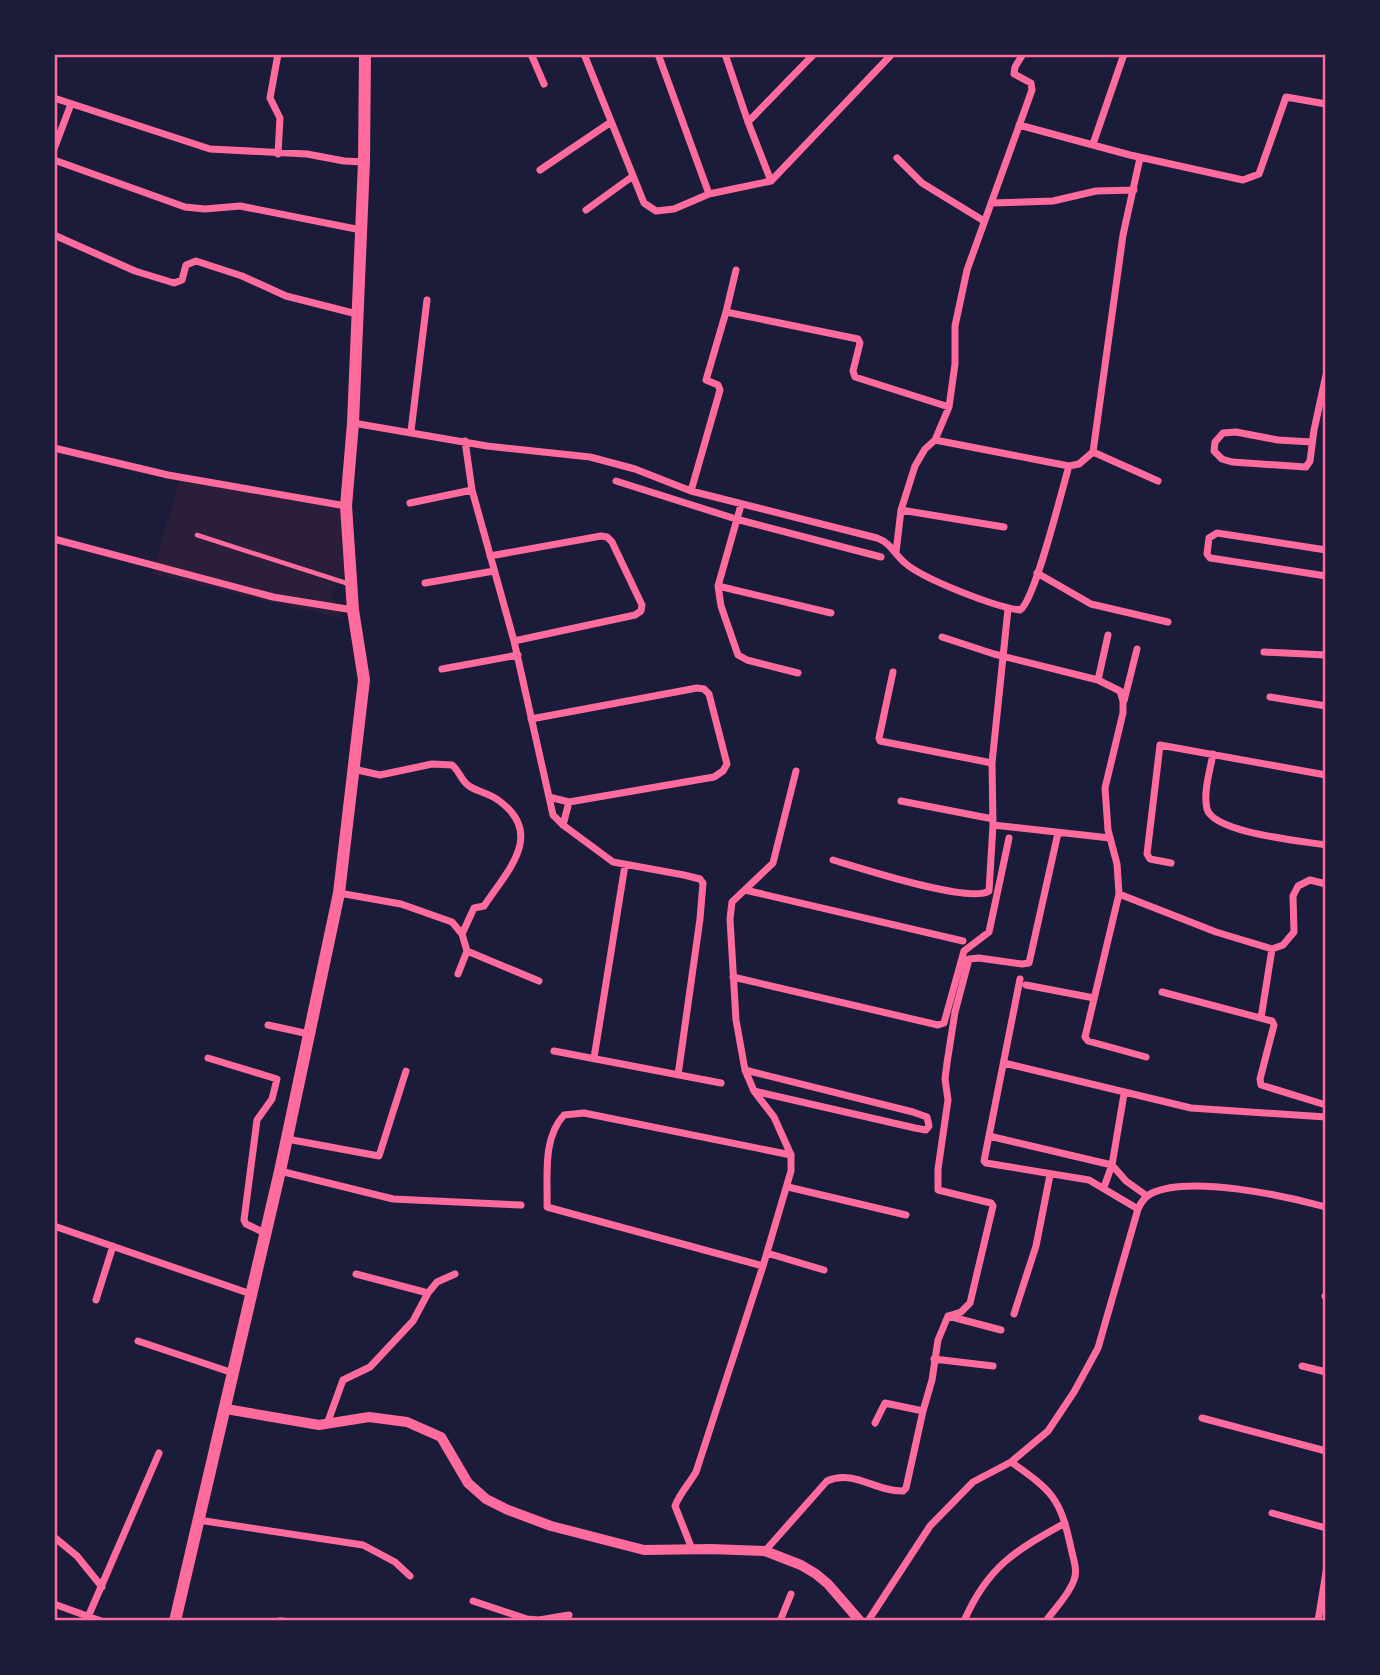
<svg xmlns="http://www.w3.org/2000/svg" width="1380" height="1675" font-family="'Archivo Narrow',sans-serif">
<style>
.green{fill:#2a1e3b}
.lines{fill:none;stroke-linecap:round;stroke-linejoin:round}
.service{stroke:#ff6b9d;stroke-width:4.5}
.minor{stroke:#ff6b9d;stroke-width:7}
.tertiary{stroke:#ff6b9d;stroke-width:10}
.secondary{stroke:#ff6b9d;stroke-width:12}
.neatline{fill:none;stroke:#ff6b9d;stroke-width:2.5}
</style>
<rect width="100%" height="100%" fill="#1b1b3a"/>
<path class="green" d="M 180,478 L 353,509 L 350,567 L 331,591 L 342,619 L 152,574 Z"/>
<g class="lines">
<path class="service" d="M 197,535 L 349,584"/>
<path class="minor" d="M 278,54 L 270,98 L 280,118 L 278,154
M 531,54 L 544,84
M 584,54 L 644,203 L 656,211 L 674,209 L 709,194 L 771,181 L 892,54
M 658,54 L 709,194
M 725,54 L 748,122 L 771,181
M 54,98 L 210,149 L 307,154 L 344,161 L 364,162
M 748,122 L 814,54
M 1019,125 L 1130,155 L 1243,180 L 1259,174 L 1286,97 L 1326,104
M 1093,144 L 1124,54
M 54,149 L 71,104
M 897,158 L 922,183 L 984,221
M 54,160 L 185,207 L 205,209 L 240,206 L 361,230
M 540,170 L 611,122
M 991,203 L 1053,201 L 1096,191 L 1134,190
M 586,210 L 633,176
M 54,235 L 135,271 L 174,283 L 182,280 L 186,265 L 196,261 L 242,276 L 286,296 L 357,314
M 726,312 L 858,339 L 860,343 L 853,371 L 855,377 L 949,407
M 353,423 L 487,446 L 590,457 L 635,469 L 691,491 L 877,538 C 891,543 894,554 905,563 C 923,579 995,607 1020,610 C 1035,601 1062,489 1069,466 L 1079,464 L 1093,452 L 1123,235 L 1140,158
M 411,431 L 427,300
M 935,440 L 1069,466
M 465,441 L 472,490 L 514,641 L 635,615 L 641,611 L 642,605 L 612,542 L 607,537 L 601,536 L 490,556
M 1312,442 L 1278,440 L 1236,432 L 1223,433 L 1215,442 L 1214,451 L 1222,459 L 1232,462 L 1306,467 L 1310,461 L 1314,430 L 1326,375
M 54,448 L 168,475 L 346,506
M 1093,452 L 1158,481
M 616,481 L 736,519 L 881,557
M 691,491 L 720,390 L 718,385 L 706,380 L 726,312 L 736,270
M 410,503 L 472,490
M 741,505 L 718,586 L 831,613
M 901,510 L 1004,527
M 54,539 L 273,597 L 353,610
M 1326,550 L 1217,533 L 1209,538 L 1207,554 L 1210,558 L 1217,559 L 1326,576
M 896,552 L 901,510 L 915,466 L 925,449 L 935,440 L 949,407 L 955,364 L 955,326 L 967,270 L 1032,90 L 1031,83 L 1014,74 L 1015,67 L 1023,54
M 1037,573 L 1091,604 L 1168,622
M 425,583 L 494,571
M 718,586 L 721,606 L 738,655 L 747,660 L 798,673
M 942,637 L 994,654 L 1098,680 L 1120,691 L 1123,701 L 1123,713 L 1105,788 L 1108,830 L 1117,864 L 1119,894 L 1085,1037 L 1088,1041 L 1146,1057
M 514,641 L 549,797 L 569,802 L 714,777 L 723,771 L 727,764 L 709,694 L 704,689 L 697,688 L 531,719
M 1264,652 L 1326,655
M 442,669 L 518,655
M 893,672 L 879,738 L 880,741 L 992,763
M 1098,680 L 1108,635
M 1270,697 L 1326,706
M 1124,701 L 1137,649
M 1213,754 C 1210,770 1203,793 1207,809 C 1214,833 1302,841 1326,845
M 353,769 L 380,775 L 432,764 L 452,765 C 459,770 461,781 469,786 C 478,792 489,793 498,800 C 546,834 507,871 484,906 L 474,908 L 462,934
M 549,797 L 553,815 L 563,825 L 613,862 L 684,875 L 700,879 L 703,883 L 700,919 L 678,1075
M 901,801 L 993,819
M 563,825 L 569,802
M 993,825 L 1110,838
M 833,860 C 860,868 969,904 989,891 L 993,825 L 992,763 L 1008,609
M 1171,863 L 1150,859 L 1147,854 L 1160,745 L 1326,775
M 745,890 L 963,941
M 339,893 L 401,904 L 452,922 L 462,934 L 467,951 L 539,981
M 1119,894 L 1216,932 L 1272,949 L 1283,945 L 1294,932 L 1293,896 L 1298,886 L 1310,880 L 1326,884
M 458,974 L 467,951
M 733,977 L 938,1025 L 944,1023 L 964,951 L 989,932 L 1009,838
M 1020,979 L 984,1161 L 986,1163 L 1089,1180 L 1138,1209
M 1026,985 L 1094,998
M 1162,992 L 1272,1021 L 1274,1025 L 1260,1079 L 1261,1085 L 1326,1105
M 1261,1018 L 1272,949
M 268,1025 L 309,1034
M 554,1051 L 721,1083
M 208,1058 L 277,1079 L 272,1099 L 257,1120 L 244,1220 L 246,1224 L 265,1233
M 594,1058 L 625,865
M 1004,1063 L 1191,1108 L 1326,1117
M 745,1070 L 913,1112 L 927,1117 L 929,1126 L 926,1130 L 915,1128 L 754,1091
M 1124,1094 L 1112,1165 L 1126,1181 L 1147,1196
M 989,1136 L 1112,1165 L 1104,1187
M 287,1139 L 379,1156 L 406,1071
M 280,1171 L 393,1199 L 521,1205
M 788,1187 L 906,1215
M 54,1226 L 251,1294
M 767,1253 L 824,1270
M 763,1266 L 547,1207 C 548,1176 542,1139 564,1115 L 584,1113 L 791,1155
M 428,1293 L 437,1282 L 455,1274
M 1325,1296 L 1326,1296
M 96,1300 L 113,1246
M 1014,1314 L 1036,1246 L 1050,1175
M 948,1316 L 961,1312 L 970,1303 L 993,1206 L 991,1203 L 938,1190 L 938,1169 L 948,1100 L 945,1079 L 947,1063 L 955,1012 L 969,959 L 979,958 L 1022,964 L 1029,963 L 1058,833
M 138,1341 L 233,1373
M 934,1359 L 993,1366
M 1302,1366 L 1326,1372
M 1202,1418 L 1326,1451
M 875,1423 L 885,1403 L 923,1411
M 327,1424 L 343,1380 L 370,1367 L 413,1321 L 428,1293 L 356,1274
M 1011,1462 C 1052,1491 1060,1497 1071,1548 C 1073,1558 1078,1570 1074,1580 C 1069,1595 1055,1608 1046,1621
M 1272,1513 L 1326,1528
M 198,1520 L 363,1545 L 395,1562 L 410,1576
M 54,1537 L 77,1556 L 102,1587
M 692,1549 L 675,1506 C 680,1493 689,1484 696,1472 L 763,1266 L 791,1171 L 791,1155 L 774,1117 L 754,1091 L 745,1070 L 736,1020 L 730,919 L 732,902 L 773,863 L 796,771
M 765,1551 L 827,1481 C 854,1469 876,1492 903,1491 L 906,1488 L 923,1411 L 932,1380 L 938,1340 L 948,1316 L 1001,1330
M 473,1601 L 527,1619 L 539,1620 L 569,1615
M 54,1604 L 101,1621
M 88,1617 L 159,1453
M 279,1621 L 283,1621
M 780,1621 L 791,1594
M 868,1621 L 930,1526 L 973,1482 L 1011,1462 L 1048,1431 L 1074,1392 L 1098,1348 L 1138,1209 C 1141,1202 1146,1196 1152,1193 C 1190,1175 1286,1196 1326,1207
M 964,1621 C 988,1566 1015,1551 1065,1523
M 1318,1621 L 1326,1572"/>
<path class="tertiary" d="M 226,1409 L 319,1425 L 369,1417 L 407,1422 L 441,1437 L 468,1483 L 486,1499 L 508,1510 L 551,1526 L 644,1550 L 711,1549 L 765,1551 L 801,1565 L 816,1574 L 828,1584 L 860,1621"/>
<path class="secondary" d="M 175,1621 L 280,1171 L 339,893 L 364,680 L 353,610 L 346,506 L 353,423 L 364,162 L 365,54"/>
</g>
<rect width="1380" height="1675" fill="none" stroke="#1b1b3a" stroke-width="112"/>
<rect x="56" y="56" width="1268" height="1563" class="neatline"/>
</svg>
